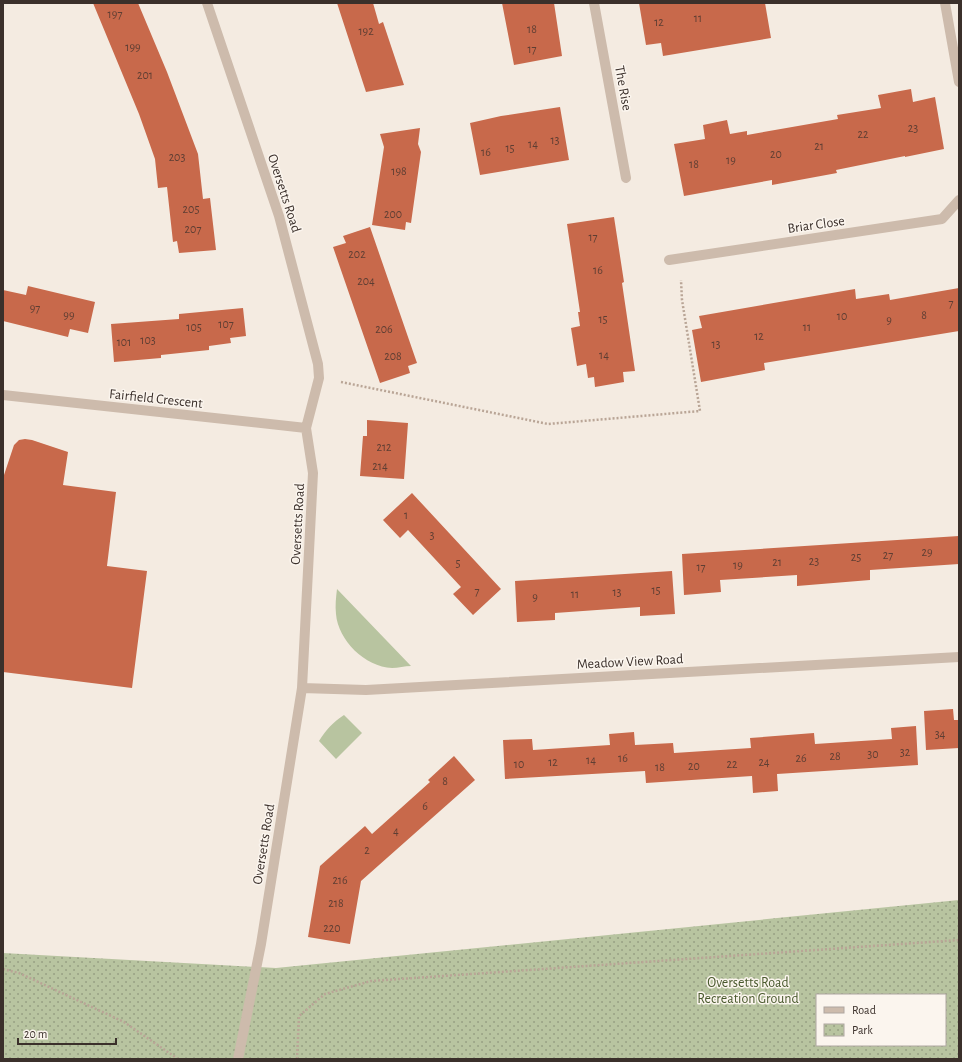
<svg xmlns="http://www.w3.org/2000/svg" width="962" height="1062" font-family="'Alegreya Sans',sans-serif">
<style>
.grass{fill:#b8c4a0}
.park{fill:url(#park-dots);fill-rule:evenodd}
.building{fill:#c8694b}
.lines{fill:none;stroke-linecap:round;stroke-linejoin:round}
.path{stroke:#b9a596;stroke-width:2.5;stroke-dasharray:2 2;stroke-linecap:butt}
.minor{stroke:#cdbbac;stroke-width:10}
.labels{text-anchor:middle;stroke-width:3;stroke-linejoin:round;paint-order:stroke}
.number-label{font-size:12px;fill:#5e3e33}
.street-label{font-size:14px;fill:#3b302b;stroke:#fbf5ee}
.park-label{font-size:14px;fill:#4a5a2e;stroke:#fbf5ee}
</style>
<defs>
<pattern id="park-dots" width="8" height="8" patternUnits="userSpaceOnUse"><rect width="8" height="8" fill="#b8c4a0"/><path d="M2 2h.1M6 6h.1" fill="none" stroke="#97a083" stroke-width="1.8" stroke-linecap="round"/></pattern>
</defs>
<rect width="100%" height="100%" fill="#f4ebe1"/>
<path class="grass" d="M 337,589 L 411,666 C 405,666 398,668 392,668 C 365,667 338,640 336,614 C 335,606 336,597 337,589 Z
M 344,715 L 362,733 L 336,759 L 319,741 C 326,730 333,722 344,715 Z"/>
<path class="park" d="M 959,900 L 959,1059 L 3,1059 L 3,953 L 276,968 ZM 817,995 L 945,995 L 945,1045 L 817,1045 Z"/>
<path class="building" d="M 93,3 L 138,3 L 167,72 L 198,154 L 203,199 L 210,198 L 216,250 L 179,253 L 177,241 L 173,242 L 167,187 L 158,188 L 155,159 L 139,114 Z
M 337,3 L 373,3 L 379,24 L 383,22 L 404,85 L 366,92 Z
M 502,3 L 554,3 L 562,56 L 514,65 Z
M 639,3 L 765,3 L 771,38 L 663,56 L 661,43 L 646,45 Z
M 911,89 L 913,102 L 935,97 L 944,149 L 905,157 L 905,156 L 836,170 L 837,173 L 772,185 L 772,180 L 684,196 L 674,144 L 705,139 L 703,125 L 727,120 L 730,134 L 747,131 L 747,135 L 838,119 L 837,115 L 881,108 L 878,95 Z
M 560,107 L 569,160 L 480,175 L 470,123 L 501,116 Z
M 420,128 L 418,144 L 421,152 L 411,223 L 406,222 L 405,230 L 372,225 L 384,147 L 380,134 Z
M 614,217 L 624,282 L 622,283 L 635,371 L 623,372 L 624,382 L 595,387 L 594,377 L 588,378 L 586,364 L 577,366 L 571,328 L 580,326 L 578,312 L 580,312 L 567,224 Z
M 370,227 L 417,363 L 408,366 L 410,373 L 380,383 L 333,247 L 346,243 L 343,236 Z
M 28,286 L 95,302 L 88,333 L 70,329 L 68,337 L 3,321 L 3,290 L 26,295 Z
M 959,288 L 959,331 L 764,363 L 765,370 L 701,382 L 692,330 L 702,328 L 699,316 L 855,289 L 856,299 L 889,294 L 890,300 Z
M 243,308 L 246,336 L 230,338 L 231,343 L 209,346 L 209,350 L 161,355 L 161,358 L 114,362 L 111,324 L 179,319 L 179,314 Z
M 367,420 L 408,423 L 404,479 L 360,476 L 363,436 L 367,436 Z
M 25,439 L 32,440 L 68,452 L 63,485 L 116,492 L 107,566 L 147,571 L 132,688 L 3,672 L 3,478 L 14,445 L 19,440 Z
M 412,493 L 501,589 L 473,615 L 453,594 L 461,587 L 408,530 L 400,538 L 383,520 Z
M 959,536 L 959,564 L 870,570 L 870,580 L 797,586 L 797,575 L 720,580 L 721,592 L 684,595 L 682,554 Z
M 672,571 L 675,614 L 640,616 L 640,607 L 597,610 L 555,613 L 555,620 L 517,622 L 515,581 Z
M 953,709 L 954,720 L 959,720 L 959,748 L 926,750 L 924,711 Z
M 916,726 L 918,765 L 777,774 L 778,791 L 753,793 L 752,776 L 646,783 L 645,771 L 505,779 L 503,740 L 532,739 L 533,750 L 610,745 L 609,734 L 634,732 L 635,745 L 673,743 L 674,753 L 751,748 L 750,738 L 814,733 L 815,744 L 892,739 L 891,728 Z
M 454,756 L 475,780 L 361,881 L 350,944 L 308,937 L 320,866 L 365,826 L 372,834 L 430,782 L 428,780 Z"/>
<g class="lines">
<path class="path" d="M 341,382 L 548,424 L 700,411 L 682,300 L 681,280
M 3,969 L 19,973 L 124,1022 L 178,1059
M 297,1059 L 299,1016 L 325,994 L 371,981 L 959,940"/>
<path class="minor" d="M 207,3 L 279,216 L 318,364 L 319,378 L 306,428 L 313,473 L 302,688 L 261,944 L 238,1059
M 594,3 L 626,178
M 945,3 L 959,82
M 669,260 L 942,219 L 959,200
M 3,395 L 306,428
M 302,688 L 366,690 L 959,657"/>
</g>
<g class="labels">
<g class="number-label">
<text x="115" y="18">197</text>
<text x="698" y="22">11</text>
<text x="659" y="26">12</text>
<text x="532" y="33">18</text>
<text x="366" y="35">192</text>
<text x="133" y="51">199</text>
<text x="532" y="53">17</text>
<text x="145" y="79">201</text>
<text x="913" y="132">23</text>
<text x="863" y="138">22</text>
<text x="555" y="144">13</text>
<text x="533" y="148">14</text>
<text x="819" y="150">21</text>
<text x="510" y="152">15</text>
<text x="486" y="156">16</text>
<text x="776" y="158">20</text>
<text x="177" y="161">203</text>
<text x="731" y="164">19</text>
<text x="694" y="168">18</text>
<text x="399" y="175">198</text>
<text x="191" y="213">205</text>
<text x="393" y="218">200</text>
<text x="193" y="233">207</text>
<text x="593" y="241">17</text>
<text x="357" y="258">202</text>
<text x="598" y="274">16</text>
<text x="366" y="285">204</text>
<text x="951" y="307">7</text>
<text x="35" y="312">97</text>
<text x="69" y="319">99</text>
<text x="924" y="319">8</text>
<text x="842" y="320">10</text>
<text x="603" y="323">15</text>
<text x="889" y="324">9</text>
<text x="226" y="328">107</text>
<text x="194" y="331">105</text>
<text x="807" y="331">11</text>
<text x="384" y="333">206</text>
<text x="759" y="340">12</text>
<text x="148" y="344">103</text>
<text x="124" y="346">101</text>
<text x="716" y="348">13</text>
<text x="604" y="359">14</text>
<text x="393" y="360">208</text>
<text x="384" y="451">212</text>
<text x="380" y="470">214</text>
<text x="406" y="519">1</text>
<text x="432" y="539">3</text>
<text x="927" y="556">29</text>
<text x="888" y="559">27</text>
<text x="856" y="561">25</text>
<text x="814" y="565">23</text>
<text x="777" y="566">21</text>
<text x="458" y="567">5</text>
<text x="738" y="569">19</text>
<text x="701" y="571">17</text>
<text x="656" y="594">15</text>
<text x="477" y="595">7</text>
<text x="617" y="596">13</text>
<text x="575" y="598">11</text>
<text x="535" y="601">9</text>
<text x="940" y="738">34</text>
<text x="905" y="756">32</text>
<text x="873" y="758">30</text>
<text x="835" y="760">28</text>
<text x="623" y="762">16</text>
<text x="801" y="762">26</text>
<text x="591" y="764">14</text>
<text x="553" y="766">12</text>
<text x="764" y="766">24</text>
<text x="519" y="768">10</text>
<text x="732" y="768">22</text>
<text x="694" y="770">20</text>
<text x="660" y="771">18</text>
<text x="445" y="785">8</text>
<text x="425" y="810">6</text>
<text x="396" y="835">4</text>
<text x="367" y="854">2</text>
<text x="340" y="884">216</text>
<text x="336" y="907">218</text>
<text x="332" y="932">220</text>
</g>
<g class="street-label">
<text transform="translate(624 88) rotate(80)" y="5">The Rise</text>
<text transform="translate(285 193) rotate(72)" y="5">Oversetts Road</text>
<text transform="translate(816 224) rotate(-8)" y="5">Briar Close</text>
<text transform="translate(156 398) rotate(6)" y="5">Fairfield Crescent</text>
<text transform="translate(297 524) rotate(-87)" y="5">Oversetts Road</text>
<text transform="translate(630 661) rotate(-3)" y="5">Meadow View Road</text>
<text transform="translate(263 844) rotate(-81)" y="5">Oversetts Road</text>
</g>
<g class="park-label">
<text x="748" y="987">Oversetts Road<tspan x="748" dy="16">Recreation Ground</tspan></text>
</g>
</g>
<rect width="962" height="1062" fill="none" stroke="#3b302b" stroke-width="8"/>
<rect x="816" y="994" width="130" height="52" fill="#fbf5ee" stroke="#aea6a0"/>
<rect x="824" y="1007" width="20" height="6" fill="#cdbbac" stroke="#aea6a0"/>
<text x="852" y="1014" font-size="12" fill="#3b302b">Road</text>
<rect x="824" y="1024" width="20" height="12" fill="url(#park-dots)" stroke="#aea6a0"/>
<text x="852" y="1034" font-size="12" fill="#3b302b">Park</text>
<path d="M18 1038v6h98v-6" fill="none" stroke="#3b302b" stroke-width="2"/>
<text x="24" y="1038" font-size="12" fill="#3b302b" stroke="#fbf5ee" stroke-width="3" paint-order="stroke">20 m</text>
</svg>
